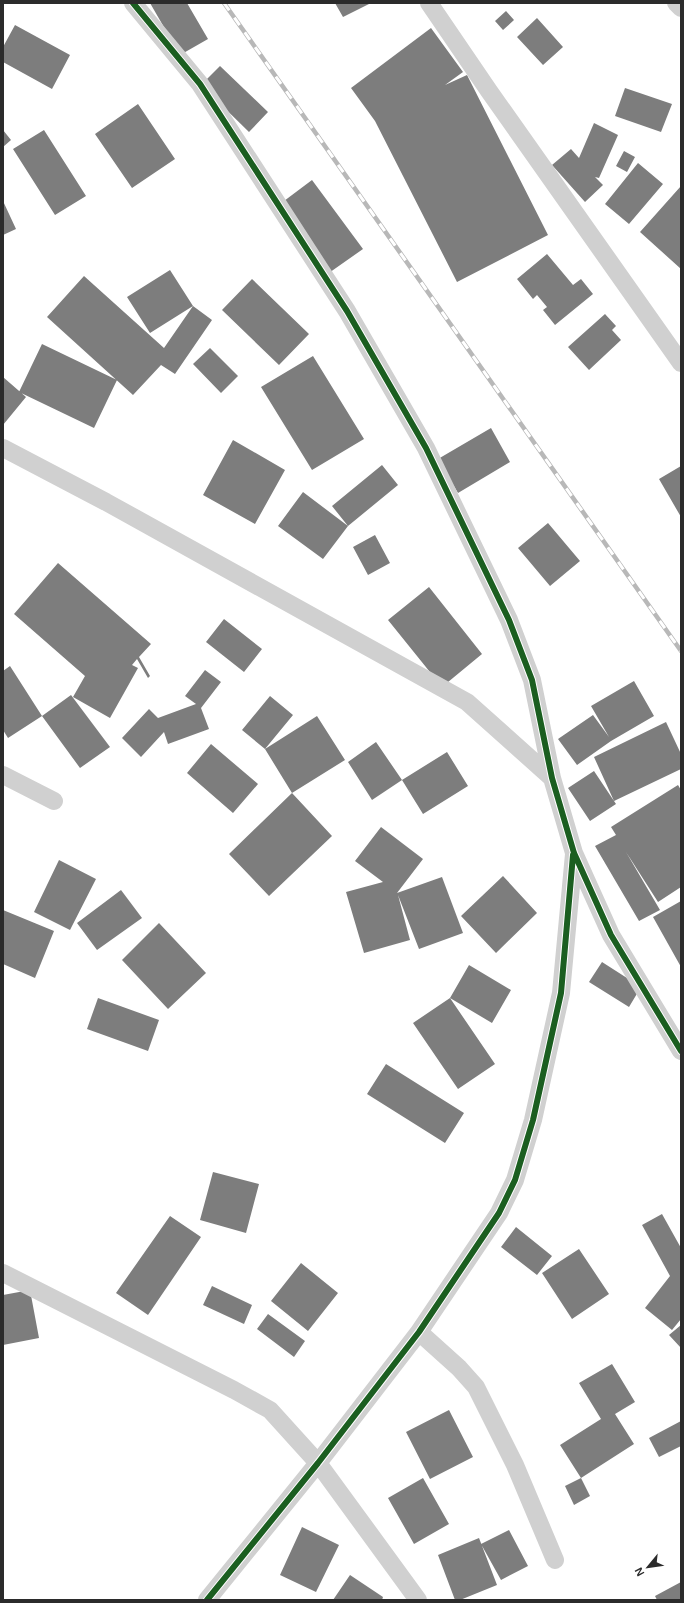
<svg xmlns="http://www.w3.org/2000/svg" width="684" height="1603" font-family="Arial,sans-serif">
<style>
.building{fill:#7d7d7d}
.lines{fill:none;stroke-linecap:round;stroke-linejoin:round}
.street{stroke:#d0d0d0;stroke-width:18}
.rail-casing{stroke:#b8b8b8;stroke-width:4.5}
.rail{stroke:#fff;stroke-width:3;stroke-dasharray:9;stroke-linecap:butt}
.cycleway-casing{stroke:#fff;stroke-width:8}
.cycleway{stroke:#1b5e20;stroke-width:6}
</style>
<rect width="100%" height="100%" fill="#fff"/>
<path class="building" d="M 150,3 L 187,3 L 208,39 L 180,55 Z
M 335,3 L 371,3 L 343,17 Z
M 506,11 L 514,20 L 503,30 L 495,21 Z
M 537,18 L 563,47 L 543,65 L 517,37 Z
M 15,25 L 70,55 L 52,89 L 3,62 L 3,47 Z
M 431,28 L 463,72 L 445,85 L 467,75 L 548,235 L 457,282 L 375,121 L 351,88 Z
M 220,66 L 268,112 L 249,132 L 201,85 Z
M 625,88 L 672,104 L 661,132 L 615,116 Z
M 138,104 L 175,159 L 132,188 L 95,134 Z
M 594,123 L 618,135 L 599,178 L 595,177 L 603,185 L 585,202 L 552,165 L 571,149 L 579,158 Z
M 3,130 L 11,140 L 3,147 Z
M 44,130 L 86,196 L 55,215 L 13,149 Z
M 624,151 L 635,157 L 627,172 L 616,166 Z
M 638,163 L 663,184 L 629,224 L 605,204 Z
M 312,180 L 363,249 L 326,275 L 276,207 Z
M 681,186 L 681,269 L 640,232 Z
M 3,201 L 16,229 L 3,235 Z
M 547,254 L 573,285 L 581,279 L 593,294 L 555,325 L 543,310 L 547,307 L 537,295 L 533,299 L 517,279 Z
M 170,270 L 193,306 L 150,333 L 127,297 Z
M 84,276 L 164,348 L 193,306 L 212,320 L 175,374 L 161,365 L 133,395 L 47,317 Z
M 252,279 L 309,334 L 279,365 L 222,310 Z
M 605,314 L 616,326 L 612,330 L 621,340 L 589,370 L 568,347 Z
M 42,344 L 117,380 L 94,428 L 19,392 Z
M 210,348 L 238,376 L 221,393 L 193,364 Z
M 313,356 L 364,439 L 312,470 L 261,387 Z
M 3,377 L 26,397 L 3,425 Z
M 491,428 L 510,462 L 458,493 L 438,459 Z
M 233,440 L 285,470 L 255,524 L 203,495 Z
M 382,465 L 398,485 L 348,526 L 332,506 Z
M 681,466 L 681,517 L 659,479 Z
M 303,492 L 348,526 L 323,559 L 278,526 Z
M 548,523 L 580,561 L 550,586 L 518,548 Z
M 375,535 L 390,563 L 368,575 L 353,547 Z
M 58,563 L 151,644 L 139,657 L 150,676 L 148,678 L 137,659 L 132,665 L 138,668 L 110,718 L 73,697 L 85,676 L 14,614 Z
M 429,587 L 482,654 L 442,687 L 388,620 Z
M 224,619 L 262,649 L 244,672 L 206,642 Z
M 10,666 L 42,716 L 8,738 L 3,730 L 3,671 Z
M 205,670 L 221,682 L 201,708 L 209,729 L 168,744 L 164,732 L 141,757 L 122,738 L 149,709 L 158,718 L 196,704 L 185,696 Z
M 634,681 L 654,716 L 611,741 L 577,765 L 558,739 L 593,715 L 609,737 L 591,706 Z
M 71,695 L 110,747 L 80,768 L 42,716 Z
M 270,696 L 293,715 L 265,749 L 242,730 Z
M 317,716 L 345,760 L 292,793 L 265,749 Z
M 666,722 L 681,754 L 681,769 L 614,801 L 594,757 Z
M 376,742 L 402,780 L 372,800 L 348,762 Z
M 211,744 L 258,784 L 233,813 L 187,773 Z
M 447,752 L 468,786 L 423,814 L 402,780 Z
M 594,771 L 616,804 L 590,821 L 568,788 Z
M 678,785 L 681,790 L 681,887 L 658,902 L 626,852 L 660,910 L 639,921 L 595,846 L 616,835 L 611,827 Z
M 292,793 L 332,836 L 269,896 L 229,854 Z
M 381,827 L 423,859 L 397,893 L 442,877 L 463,933 L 419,949 L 398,895 L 410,940 L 364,953 L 346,892 L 383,882 L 355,861 Z
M 59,860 L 96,879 L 70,930 L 34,912 Z
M 503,876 L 537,913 L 496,953 L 461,916 Z
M 121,890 L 142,918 L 97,950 L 77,923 Z
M 681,901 L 681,967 L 653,917 Z
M 3,910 L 54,931 L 35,978 L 3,964 Z
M 159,923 L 206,973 L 168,1009 L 122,960 Z
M 602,962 L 641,987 L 629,1007 L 589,982 Z
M 469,965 L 511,990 L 492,1023 L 450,998 Z
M 98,998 L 159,1020 L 148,1051 L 87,1029 Z
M 450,998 L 495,1064 L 458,1089 L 413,1023 Z
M 386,1064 L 464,1113 L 445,1143 L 367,1094 Z
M 213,1172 L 259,1184 L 246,1233 L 200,1220 Z
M 662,1214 L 681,1248 L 681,1319 L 672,1330 L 645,1308 L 670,1276 L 642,1225 Z
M 170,1216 L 201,1237 L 148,1315 L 116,1293 Z
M 516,1227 L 552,1256 L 537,1275 L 501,1247 Z
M 579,1249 L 609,1294 L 572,1319 L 542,1273 Z
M 301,1263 L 338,1293 L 308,1331 L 271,1301 Z
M 212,1286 L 252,1305 L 244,1324 L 203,1305 Z
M 30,1290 L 39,1338 L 3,1345 L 3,1295 Z
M 268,1314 L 305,1341 L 294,1357 L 257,1329 Z
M 681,1325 L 681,1348 L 669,1335 Z
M 612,1364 L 635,1402 L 615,1414 L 634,1444 L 581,1478 L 560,1445 L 601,1419 L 579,1383 Z
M 449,1410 L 473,1457 L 430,1479 L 406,1432 Z
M 681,1421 L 681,1446 L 659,1457 L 649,1438 Z
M 423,1478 L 449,1524 L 414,1544 L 388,1498 Z
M 581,1478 L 590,1496 L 574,1505 L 565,1486 Z
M 302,1527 L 339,1545 L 316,1592 L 280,1575 Z
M 509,1530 L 528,1566 L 501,1580 L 481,1544 Z
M 479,1538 L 497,1585 L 460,1600 L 455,1600 L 438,1555 Z
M 350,1575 L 383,1597 L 382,1600 L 333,1600 Z
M 681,1582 L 681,1600 L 657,1600 L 655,1596 Z"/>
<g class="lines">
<path class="street" d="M 133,3 L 200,84 L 347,311 L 426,448 L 509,620 L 532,680 L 552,778 L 574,853 L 611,935 L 681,1051
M 429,3 L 489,91 L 681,363
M 676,3 L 681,8
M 3,448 L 106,502 L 467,702 L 552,778
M 3,775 L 54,801
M 3,1273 L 234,1390 L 270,1410 L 318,1463 L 418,1600
M 419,1332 L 459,1368 L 476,1387 L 515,1465 L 555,1560
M 207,1600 L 318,1463 L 419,1332 L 499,1213 L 515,1180 L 533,1120 L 561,993 L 574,854"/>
<defs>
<path id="rail" d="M 224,3 L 681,651"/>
</defs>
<use href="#rail" class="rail-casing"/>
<use href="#rail" class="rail"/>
<defs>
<path id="cycleway" d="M 133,3 L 200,84 L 347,311 L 426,448 L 509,620 L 532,680 L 552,778 L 574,853 L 611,935 L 681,1051
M 207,1600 L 318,1463 L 419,1332 L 499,1213 L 515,1180 L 533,1120 L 561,993 L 573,855"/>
</defs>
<use href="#cycleway" class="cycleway-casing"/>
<use href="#cycleway" class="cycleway"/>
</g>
<rect width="684" height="1603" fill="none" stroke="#2b2b2b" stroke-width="8"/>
<g transform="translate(648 1567) rotate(241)" stroke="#ffffff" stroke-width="3" paint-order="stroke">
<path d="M0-3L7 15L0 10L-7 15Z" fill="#2b2b2b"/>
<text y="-6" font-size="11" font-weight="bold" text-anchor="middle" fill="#2b2b2b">N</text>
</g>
</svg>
